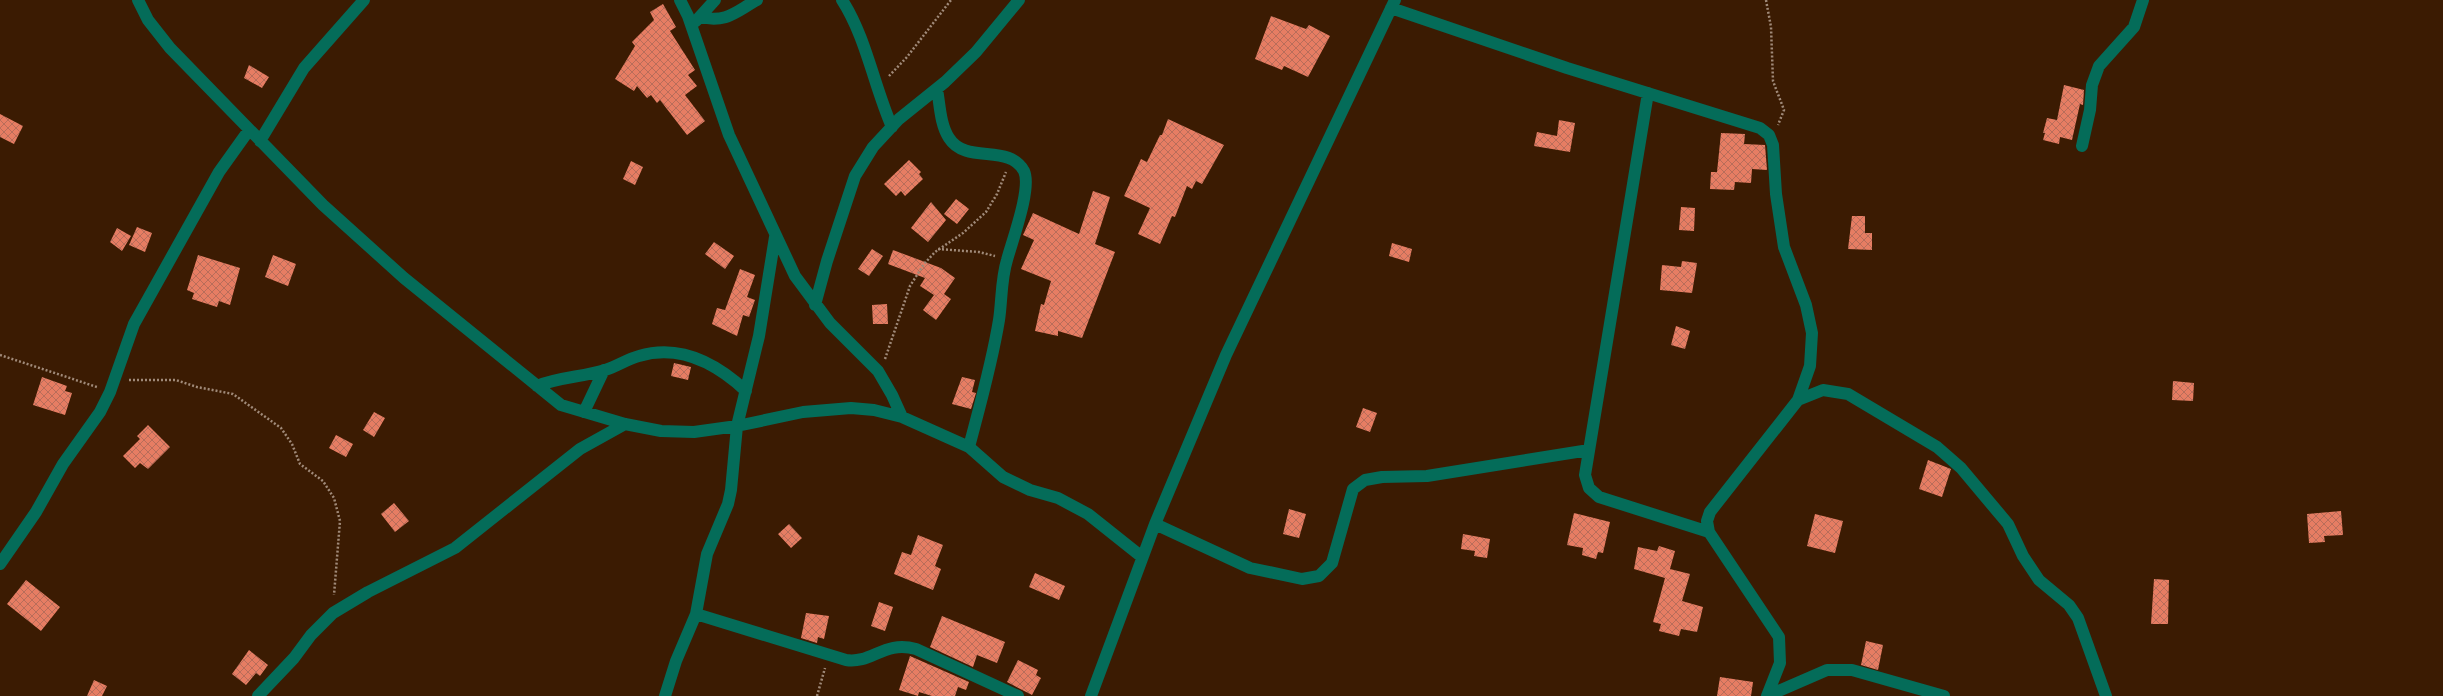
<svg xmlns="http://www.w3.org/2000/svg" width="2443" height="696" font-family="Signika,sans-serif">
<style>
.building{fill:url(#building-cross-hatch)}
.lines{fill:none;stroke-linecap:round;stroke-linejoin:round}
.path{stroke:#a08a79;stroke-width:2.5;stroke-dasharray:2 2;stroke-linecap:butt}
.street{stroke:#046c59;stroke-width:12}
</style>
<defs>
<pattern id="building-cross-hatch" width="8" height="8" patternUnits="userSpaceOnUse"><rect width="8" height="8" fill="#e67d63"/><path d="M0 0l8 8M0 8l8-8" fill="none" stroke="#b86d5a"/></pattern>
</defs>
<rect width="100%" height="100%" fill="#3b1b02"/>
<path class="building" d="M 663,4 L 676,27 L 670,31 L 695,70 L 688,75 L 697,86 L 685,95 L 705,121 L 687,135 L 660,100 L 657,103 L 651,95 L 647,98 L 637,86 L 634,91 L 615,79 L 635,46 L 632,42 L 654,20 L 650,12 Z
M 1271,16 L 1306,29 L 1309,25 L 1330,36 L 1308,77 L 1284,66 L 1282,70 L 1255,59 Z
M 249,65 L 269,77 L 262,88 L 244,78 Z
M 2064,85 L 2084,90 L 2083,105 L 2080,104 L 2072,140 L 2060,137 L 2059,144 L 2043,140 L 2045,133 L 2043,133 L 2047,118 L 2057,120 Z
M 0,114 L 23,126 L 14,144 L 0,137 Z
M 1168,119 L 1224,145 L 1202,184 L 1196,181 L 1192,189 L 1187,186 L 1175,217 L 1172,216 L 1160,244 L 1138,234 L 1150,208 L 1124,196 L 1141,159 L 1147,162 L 1160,135 L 1162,135 Z
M 1559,120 L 1575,123 L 1570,152 L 1534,146 L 1537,132 L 1557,136 Z
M 1721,133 L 1745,134 L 1744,144 L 1765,145 L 1767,170 L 1752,169 L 1751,183 L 1735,182 L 1734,190 L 1710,189 L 1711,172 L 1717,172 Z
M 909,160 L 921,172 L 919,174 L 923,179 L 905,196 L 901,191 L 896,196 L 884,184 Z
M 631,161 L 643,167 L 635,185 L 623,179 Z
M 1093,191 L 1110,197 L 1095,244 L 1115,252 L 1082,338 L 1058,331 L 1058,336 L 1035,331 L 1041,304 L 1044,305 L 1051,281 L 1021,269 L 1034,240 L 1023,235 L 1033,213 L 1079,234 Z
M 956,199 L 969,209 L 957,224 L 944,214 Z
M 931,202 L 946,220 L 928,242 L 911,228 Z
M 1681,207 L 1695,208 L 1694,231 L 1679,230 Z
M 1852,216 L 1865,216 L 1865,233 L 1872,233 L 1872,250 L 1848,249 Z
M 137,227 L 152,233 L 145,252 L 129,245 Z
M 117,228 L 131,236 L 122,251 L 110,242 Z
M 714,242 L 734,256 L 725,269 L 705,254 Z
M 1392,243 L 1412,249 L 1409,262 L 1389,256 Z
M 872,249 L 883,256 L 869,276 L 858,269 Z
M 893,250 L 941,268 L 955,278 L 944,294 L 951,299 L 936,320 L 923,310 L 934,295 L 920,286 L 925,278 L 888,264 Z
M 198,255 L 240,268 L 230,305 L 219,301 L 217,307 L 192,299 L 194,293 L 187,290 Z
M 273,255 L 296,264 L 288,286 L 265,277 Z
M 1682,261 L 1697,263 L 1692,293 L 1660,290 L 1662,265 L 1681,267 Z
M 740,269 L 755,275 L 747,297 L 755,300 L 749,317 L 743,315 L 737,336 L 712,324 L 717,308 L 725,310 Z
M 887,304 L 888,324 L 873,324 L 872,305 Z
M 1676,326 L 1690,331 L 1685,349 L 1671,345 Z
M 674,363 L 691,367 L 688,380 L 671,376 Z
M 42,377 L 67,386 L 65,391 L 72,393 L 65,415 L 33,405 Z
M 962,377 L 975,380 L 972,392 L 976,393 L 971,409 L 952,404 Z
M 2173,381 L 2194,383 L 2193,401 L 2172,400 Z
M 1363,408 L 1377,413 L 1370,432 L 1356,427 Z
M 374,412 L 385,418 L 374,437 L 363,430 Z
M 148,425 L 170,447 L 148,469 L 140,463 L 135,468 L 123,456 L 140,439 L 137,436 Z
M 336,435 L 353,444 L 346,457 L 329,448 Z
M 1928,460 L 1951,469 L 1942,497 L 1919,489 Z
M 394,503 L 409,521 L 395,532 L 381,514 Z
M 1289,509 L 1306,514 L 1299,538 L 1283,534 Z
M 2341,511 L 2343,535 L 2324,536 L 2325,542 L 2309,543 L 2307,514 Z
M 1574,513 L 1610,522 L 1603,553 L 1598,552 L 1596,559 L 1582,555 L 1583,548 L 1567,545 Z
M 1815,514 L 1843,521 L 1835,553 L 1807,546 Z
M 789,524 L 802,538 L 791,548 L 778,534 Z
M 1463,534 L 1490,539 L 1487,558 L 1474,556 L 1475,551 L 1461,549 Z
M 918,535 L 943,545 L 935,566 L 941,569 L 933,590 L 894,574 L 902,552 L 911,555 Z
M 1659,546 L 1675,551 L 1670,569 L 1690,574 L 1682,601 L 1703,607 L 1697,632 L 1681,629 L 1679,636 L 1659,631 L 1661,624 L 1653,622 L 1665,578 L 1634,569 L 1638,547 L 1657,551 Z
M 1035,573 L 1065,586 L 1059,600 L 1029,587 Z
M 2154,579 L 2169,580 L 2168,624 L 2151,624 Z
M 26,580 L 60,607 L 41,631 L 7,604 Z
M 879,602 L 893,607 L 885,631 L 871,626 Z
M 806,613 L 829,616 L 824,639 L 818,637 L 817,643 L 801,638 Z
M 942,616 L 1005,642 L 997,663 L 977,655 L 973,667 L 930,647 Z
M 1866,641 L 1883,645 L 1878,670 L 1861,665 Z
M 249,650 L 268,665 L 260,676 L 256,673 L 246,685 L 232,674 Z
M 910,656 L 969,682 L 966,690 L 958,687 L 955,696 L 932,696 L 919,692 L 918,696 L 899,690 Z
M 1018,660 L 1038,670 L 1036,675 L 1041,678 L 1032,695 L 1007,682 Z
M 1720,677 L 1753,682 L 1751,696 L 1717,696 Z
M 94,680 L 107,686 L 102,696 L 87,696 Z"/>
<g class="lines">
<path class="path" d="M 1766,0 L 1771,27 L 1773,81 L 1784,110 L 1778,125
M 889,76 L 907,57 L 951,0
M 938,249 L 979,252 L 995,256
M 0,355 L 97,387
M 885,359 L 910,286 L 924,264 L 935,252 L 963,233 L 986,212 L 997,194 L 1006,172
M 129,380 L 176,380 L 197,387 L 233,394 L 281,428 L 292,444 L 300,464 L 323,481 L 334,498 L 340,521 L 334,595
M 817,696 L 825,668"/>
<path class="street" d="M 138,0 L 148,20 L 170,48 L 323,205 L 404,278 L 561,405 L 625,424 L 661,431 L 694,432 L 737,426 L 803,412 L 851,408 L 874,410 L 902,417 L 969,447 L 1003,477 L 1030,490 L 1058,498 L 1088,514 L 1142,557
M 680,0 L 688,16 L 729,135 L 795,276 L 830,323 L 878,371 L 892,395 L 902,417
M 842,0 C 866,37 874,86 892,127
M 1391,8 L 1567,68 L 1760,128 L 1769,135 L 1773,145 L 1776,194 L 1784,247 L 1806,305 L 1812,333 L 1810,366 L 1798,400 L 1710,512 L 1707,521 L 1709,532 L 1779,637 L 1780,663 L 1767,696
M 700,17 C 727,23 735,12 757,0
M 696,21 L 715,0
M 937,89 C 940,105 940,124 949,138 C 966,165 1009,143 1024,171 C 1032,188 1012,241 1007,260 C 1001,279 1002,300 999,320 C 992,363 980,405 969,447
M 1648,93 L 1585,475 L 1589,488 L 1599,497 L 1709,532
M 260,141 L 304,68 L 364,0
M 2082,146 L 2090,110 L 2092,85 L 2099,66 L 2134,27 L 2143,0
M 815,305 L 827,261 L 855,176 L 873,147 L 899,119 L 945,82 L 976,52 L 1019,0
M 537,386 C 559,377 583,377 605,370 C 616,367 627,359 639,356 C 679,344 716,363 746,391
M 1798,400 L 1823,390 L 1848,394 L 1937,447 L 1961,468 L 2008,524 L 2023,556 L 2039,580 L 2069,605 L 2078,618 L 2106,696
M 584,412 L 604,370
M 1155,524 L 1250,568 L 1302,579 L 1319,576 L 1332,563 L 1353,489 L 1365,480 L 1382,477 L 1427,476 L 1589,450
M 0,564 L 36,512 L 63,464 L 100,412 L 110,392 L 134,324 L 219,172 L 249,130
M 696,614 L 846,660 C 872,664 884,640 916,649 L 1018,696
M 258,696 L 294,658 L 311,635 L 333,613 L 368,592 L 455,548 L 580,449 L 625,424
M 665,696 L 676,661 L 696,614 L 707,554 L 728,504 L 731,490 L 737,426 L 759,336 L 775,237
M 1091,696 L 1155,524 L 1226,355 L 1395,0
M 1767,696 L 1827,670 L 1852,670 L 1944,696"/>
</g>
</svg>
